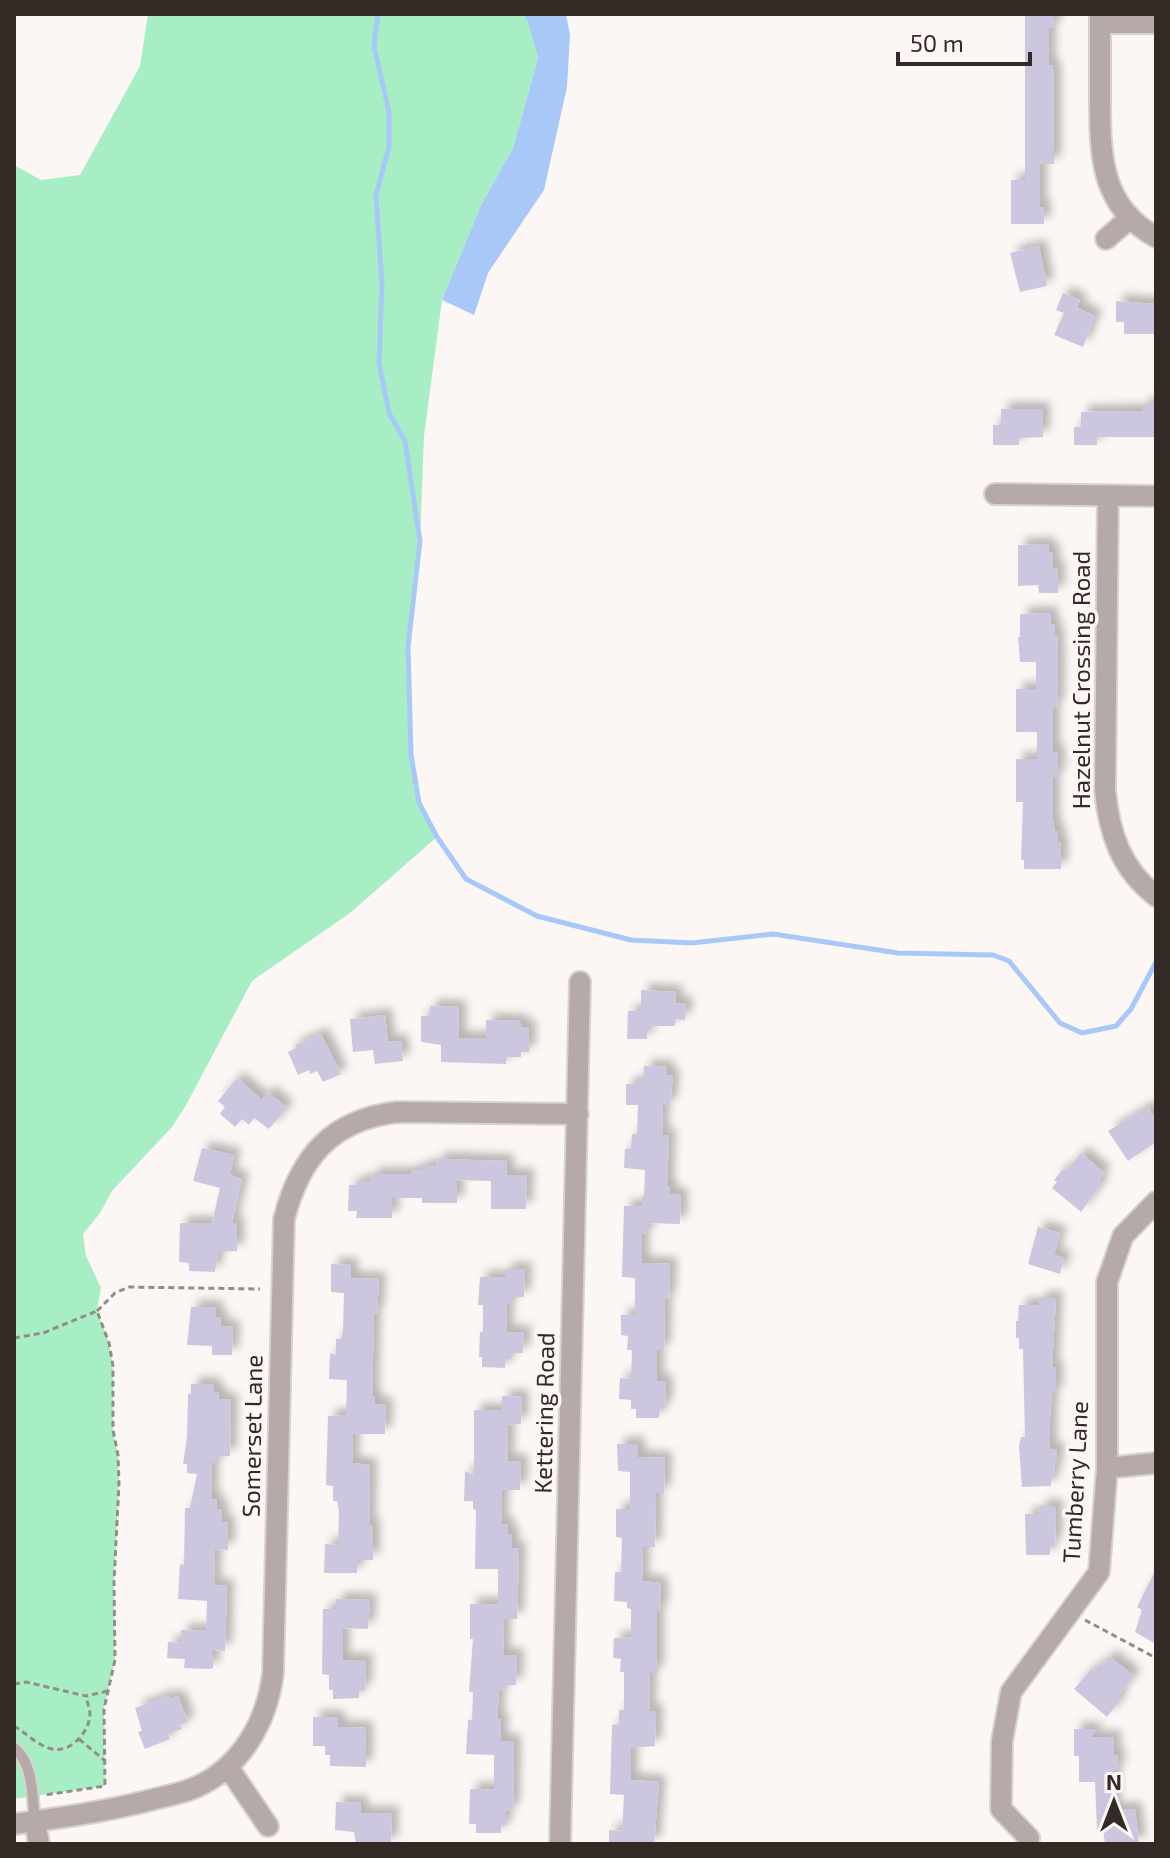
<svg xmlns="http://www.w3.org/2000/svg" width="1170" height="1858" font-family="'Exo 2',sans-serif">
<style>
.green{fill:#a8eec4}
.water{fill:#a8c9f8}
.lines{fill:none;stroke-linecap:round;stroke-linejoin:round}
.stream{stroke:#a8c9f8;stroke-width:5}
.building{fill:#ccc7de;filter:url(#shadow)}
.lane-casing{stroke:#d8d2cf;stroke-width:14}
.street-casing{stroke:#d8d2cf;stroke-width:24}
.path{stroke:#948c88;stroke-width:3;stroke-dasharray:6 4;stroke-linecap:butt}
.lane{stroke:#b6a9a9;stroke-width:10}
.street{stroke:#b6a9a9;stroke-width:20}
.labels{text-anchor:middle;stroke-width:7;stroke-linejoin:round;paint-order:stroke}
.street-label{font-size:24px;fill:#342a25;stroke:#fcf7f4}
</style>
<defs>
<filter id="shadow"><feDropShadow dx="7" dy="-7" stdDeviation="4" flood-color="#0004"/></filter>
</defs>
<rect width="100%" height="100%" fill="#fcf7f4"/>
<path class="green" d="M 148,14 L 523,14 L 528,22 L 538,58 L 513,148 L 481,205 L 442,300 L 424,436 L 420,541 L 408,647 L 411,754 L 419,803 L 437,837 L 350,913 L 252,981 L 185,1107 L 172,1127 L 112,1191 L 100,1213 L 83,1234 L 86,1256 L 101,1288 L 97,1311 L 109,1343 L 113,1366 L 113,1430 L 118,1455 L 119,1483 L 114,1582 L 115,1660 L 104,1709 L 105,1786 L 14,1799 L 14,165 L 41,180 L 80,175 L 140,66 Z"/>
<path class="water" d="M 523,14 L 566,14 L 570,35 L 567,87 L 544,190 L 488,273 L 474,315 L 442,300 L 481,205 L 513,148 L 538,58 L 528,22 Z"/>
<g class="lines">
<path class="stream" d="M 378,14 L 374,46 L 389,112 L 389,147 L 376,195 L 382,284 L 379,363 L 389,413 L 405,441 L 420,541 L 408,647 L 411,754 L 419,803 L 437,837 L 466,879 L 537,916 L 631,940 L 692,943 L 773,934 L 898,953 L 993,955 L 1009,961 L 1060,1023 L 1082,1033 L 1116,1026 L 1131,1009 L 1156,962"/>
</g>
<path class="building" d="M 1025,14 L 1054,14 L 1054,28 L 1049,28 L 1049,65 L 1052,65 L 1054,74 L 1054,164 L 1040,164 L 1040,207 L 1044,207 L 1044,224 L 1011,224 L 1011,180 L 1025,180 Z
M 1039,246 L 1047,286 L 1020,292 L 1010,253 Z
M 1063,293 L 1080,300 L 1077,308 L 1095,316 L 1083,347 L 1054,335 L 1064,313 L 1056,310 Z
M 1116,301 L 1156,304 L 1156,334 L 1124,334 L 1124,322 L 1116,322 Z
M 1143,404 L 1156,404 L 1156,437 L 1097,437 L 1097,445 L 1074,445 L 1074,427 L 1081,427 L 1081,412 L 1143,411 Z
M 1001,409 L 1043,409 L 1043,437 L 1019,438 L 1019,445 L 993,445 L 993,425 L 1001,425 Z
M 1048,544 L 1049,552 L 1053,552 L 1053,568 L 1058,568 L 1058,593 L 1039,593 L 1038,585 L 1018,586 L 1018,545 Z
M 1051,613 L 1051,625 L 1054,624 L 1055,635 L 1057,635 L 1058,662 L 1057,708 L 1053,708 L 1053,752 L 1058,752 L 1058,777 L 1053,777 L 1053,820 L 1055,831 L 1058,831 L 1058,842 L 1061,842 L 1061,869 L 1024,869 L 1024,860 L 1021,860 L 1023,802 L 1016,802 L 1016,759 L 1037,759 L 1037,732 L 1016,732 L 1016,689 L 1036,689 L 1036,662 L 1020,662 L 1018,637 L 1020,637 L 1020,614 Z
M 641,990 L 676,992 L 675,1003 L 686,1003 L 685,1020 L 676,1019 L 675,1026 L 647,1026 L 647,1039 L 627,1039 L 628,1011 L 641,1011 Z
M 430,1006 L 459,1007 L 459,1038 L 486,1038 L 486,1020 L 521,1021 L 521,1027 L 529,1027 L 529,1052 L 521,1052 L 521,1057 L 507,1057 L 506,1064 L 441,1062 L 441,1045 L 421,1042 L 421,1016 L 429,1016 Z
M 385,1015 L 388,1042 L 401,1041 L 403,1061 L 375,1064 L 373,1050 L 353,1052 L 350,1019 Z
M 321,1034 L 341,1074 L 323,1082 L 317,1071 L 310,1074 L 309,1070 L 298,1075 L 288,1052 L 296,1048 L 295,1045 Z
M 644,1066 L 667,1067 L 667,1075 L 673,1076 L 670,1105 L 663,1105 L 662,1135 L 669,1135 L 667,1186 L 670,1186 L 670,1194 L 681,1195 L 680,1224 L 648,1223 L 648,1234 L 642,1234 L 642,1263 L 670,1264 L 669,1299 L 665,1299 L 664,1350 L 657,1350 L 657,1381 L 665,1381 L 666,1394 L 665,1408 L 660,1408 L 659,1418 L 636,1418 L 636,1409 L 631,1409 L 631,1400 L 619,1399 L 620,1378 L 631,1379 L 632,1350 L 627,1350 L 628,1336 L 621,1335 L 621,1315 L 635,1315 L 635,1278 L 622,1277 L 624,1206 L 642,1206 L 642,1196 L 644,1196 L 645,1170 L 624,1168 L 625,1149 L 631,1148 L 632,1134 L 637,1134 L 638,1105 L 626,1105 L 626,1084 L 638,1084 L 638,1077 L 644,1077 Z
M 237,1078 L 262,1100 L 268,1092 L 287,1108 L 269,1129 L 254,1118 L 249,1125 L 242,1119 L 235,1127 L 220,1114 L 225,1107 L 218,1101 Z
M 1148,1107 L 1156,1120 L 1156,1142 L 1128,1161 L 1108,1131 Z
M 202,1148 L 234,1155 L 230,1175 L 242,1179 L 232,1223 L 237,1223 L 237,1251 L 218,1252 L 215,1272 L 189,1271 L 189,1263 L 179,1262 L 180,1223 L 212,1223 L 220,1188 L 193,1181 Z
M 1081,1153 L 1104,1173 L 1098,1181 L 1102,1183 L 1081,1212 L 1052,1188 L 1057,1182 L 1054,1180 L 1063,1169 L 1066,1171 Z
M 437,1159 L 507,1161 L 507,1175 L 527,1175 L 526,1209 L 491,1209 L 491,1181 L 457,1180 L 457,1203 L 422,1203 L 422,1198 L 392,1198 L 392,1218 L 356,1218 L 357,1211 L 348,1211 L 349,1185 L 357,1185 L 357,1181 L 371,1181 L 372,1174 L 411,1174 L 413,1170 L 421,1171 L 421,1166 L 436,1166 Z
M 1038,1227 L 1060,1233 L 1054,1255 L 1064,1258 L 1060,1274 L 1028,1264 Z
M 331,1264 L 351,1265 L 351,1278 L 379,1279 L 377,1314 L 374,1314 L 372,1396 L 375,1396 L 375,1404 L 386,1404 L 385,1434 L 353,1434 L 352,1463 L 370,1465 L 369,1525 L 373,1525 L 373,1560 L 357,1560 L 357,1573 L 324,1573 L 325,1544 L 338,1545 L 339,1511 L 337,1501 L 333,1501 L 333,1486 L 326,1485 L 328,1416 L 346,1415 L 347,1380 L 329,1379 L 330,1353 L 336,1355 L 336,1339 L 341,1339 L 343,1329 L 344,1293 L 331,1292 Z
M 505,1269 L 525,1269 L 524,1297 L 512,1297 L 512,1304 L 507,1304 L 506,1332 L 524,1332 L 523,1353 L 511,1353 L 511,1359 L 506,1359 L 505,1368 L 482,1367 L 482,1357 L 479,1357 L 480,1332 L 483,1332 L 483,1305 L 478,1305 L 480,1277 L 505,1277 Z
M 1039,1298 L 1056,1298 L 1052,1367 L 1056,1367 L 1056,1393 L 1052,1393 L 1050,1418 L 1050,1449 L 1057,1449 L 1057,1463 L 1054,1463 L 1055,1476 L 1051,1476 L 1051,1486 L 1022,1487 L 1019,1446 L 1021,1437 L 1025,1437 L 1023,1349 L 1019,1349 L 1019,1338 L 1016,1338 L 1016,1321 L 1018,1321 L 1019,1305 L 1039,1305 Z
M 191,1307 L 216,1307 L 216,1317 L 221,1317 L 220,1326 L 233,1327 L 232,1355 L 212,1355 L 212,1346 L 187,1345 Z
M 191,1384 L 214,1384 L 214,1392 L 219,1392 L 219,1399 L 231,1400 L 230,1456 L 217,1456 L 217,1463 L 212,1463 L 211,1499 L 216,1499 L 217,1509 L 222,1509 L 221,1522 L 228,1523 L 228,1550 L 215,1549 L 214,1585 L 227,1586 L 225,1651 L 213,1650 L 213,1668 L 209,1669 L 184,1668 L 185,1659 L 167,1658 L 168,1642 L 181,1643 L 181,1630 L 206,1631 L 207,1601 L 178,1599 L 180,1564 L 184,1565 L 185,1508 L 190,1508 L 197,1474 L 187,1473 L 187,1464 L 183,1464 L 187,1437 L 188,1394 L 191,1394 Z
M 502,1396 L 522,1397 L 521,1424 L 508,1425 L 507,1461 L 521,1461 L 520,1490 L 502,1490 L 501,1524 L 507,1524 L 508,1534 L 512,1534 L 512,1548 L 519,1549 L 517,1619 L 504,1619 L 503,1655 L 517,1655 L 516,1685 L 504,1685 L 503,1691 L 499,1691 L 497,1719 L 501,1719 L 501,1741 L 514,1741 L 513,1810 L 506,1811 L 506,1825 L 501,1825 L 501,1833 L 476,1833 L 476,1824 L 469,1824 L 470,1789 L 494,1789 L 494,1755 L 466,1754 L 468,1720 L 472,1720 L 473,1692 L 469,1692 L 473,1639 L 470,1639 L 470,1604 L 498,1604 L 498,1569 L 475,1569 L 476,1510 L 473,1509 L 473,1501 L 464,1501 L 465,1471 L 474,1475 L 474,1410 L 502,1410 Z
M 617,1444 L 638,1444 L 638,1457 L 665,1458 L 664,1493 L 656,1493 L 655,1547 L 643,1547 L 642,1581 L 660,1583 L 661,1597 L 661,1611 L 657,1611 L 657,1673 L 650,1673 L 649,1711 L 656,1711 L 655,1746 L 631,1748 L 631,1780 L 659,1782 L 654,1844 L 609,1844 L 609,1830 L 622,1831 L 624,1795 L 610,1794 L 612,1725 L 619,1724 L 619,1710 L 624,1710 L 624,1672 L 620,1672 L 621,1659 L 613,1658 L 614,1638 L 631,1637 L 631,1609 L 627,1608 L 627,1602 L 614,1601 L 615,1572 L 621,1572 L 622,1538 L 616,1537 L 616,1509 L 630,1509 L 630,1472 L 618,1471 Z
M 1039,1506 L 1056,1506 L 1055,1545 L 1050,1545 L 1050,1555 L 1026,1555 L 1025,1514 L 1040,1514 Z
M 1156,1569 L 1156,1644 L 1135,1632 L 1142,1610 L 1137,1607 Z
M 336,1599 L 370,1600 L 368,1629 L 343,1628 L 343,1660 L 366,1660 L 365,1690 L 359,1690 L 359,1698 L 333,1699 L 333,1690 L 329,1690 L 329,1675 L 322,1674 L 323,1609 L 336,1609 Z
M 1109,1656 L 1134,1676 L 1118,1696 L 1121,1699 L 1107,1717 L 1074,1689 L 1091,1669 L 1094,1671 L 1100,1663 L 1102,1666 Z
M 168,1696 L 170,1699 L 178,1696 L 188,1722 L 180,1725 L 182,1729 L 168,1734 L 170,1739 L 145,1749 L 138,1732 L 142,1731 L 135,1708 Z
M 313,1717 L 338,1717 L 338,1727 L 366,1728 L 366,1767 L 330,1766 L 330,1755 L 325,1755 L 325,1746 L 313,1746 Z
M 1074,1729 L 1097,1729 L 1090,1737 L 1114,1737 L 1114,1755 L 1118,1755 L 1118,1770 L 1114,1770 L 1114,1809 L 1135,1809 L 1139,1844 L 1105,1844 L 1103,1829 L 1097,1829 L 1095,1782 L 1079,1782 L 1079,1756 L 1074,1756 Z
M 336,1802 L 361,1803 L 361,1813 L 392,1813 L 391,1844 L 356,1844 L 354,1832 L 335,1830 Z"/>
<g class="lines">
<defs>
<path id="lane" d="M 14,1748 C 34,1763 32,1798 35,1821"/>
<path id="street" d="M 1100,14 C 1100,41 1100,68 1100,95 C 1100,152 1099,206 1156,237
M 1100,23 L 1156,23
M 1106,239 L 1130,218
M 995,494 L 1156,496
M 1108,496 L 1105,790 C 1109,833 1121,869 1156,896
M 1107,1468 L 1156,1463
M 228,1767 L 268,1826
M 35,1821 L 39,1844
M 14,1824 C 59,1818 103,1812 147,1801 C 162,1797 179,1794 194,1788 C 241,1768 267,1722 273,1673 L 284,1219 C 300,1157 331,1120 397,1112 L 578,1114
M 1029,1838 L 1001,1809 L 1002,1741 L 1011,1692 L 1099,1572 L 1107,1468 L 1107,1282 L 1123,1236 L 1156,1202
M 560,1844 L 580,982"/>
</defs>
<use href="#lane" class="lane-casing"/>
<use href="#street" class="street-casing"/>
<path class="path" d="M 97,1311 L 115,1293 L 129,1287 L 260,1289
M 14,1338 L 43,1333 L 97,1311 L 109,1343 L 113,1366 L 113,1430 L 118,1455 L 119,1483 L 114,1582 L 115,1660 L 104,1709 L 105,1786 L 45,1795
M 1085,1620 L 1156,1658
M 14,1684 L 26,1682 L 86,1696 L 108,1691
M 14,1726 C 26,1733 38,1746 52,1749 C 71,1753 89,1732 90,1715 C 90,1709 87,1702 86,1696
M 79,1739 L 104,1760"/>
<use href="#lane" class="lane"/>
<use href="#street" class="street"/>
</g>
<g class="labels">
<g class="street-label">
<text transform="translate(1082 680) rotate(-90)" y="8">Hazelnut Crossing Road</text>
<text transform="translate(545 1413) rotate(-89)" y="8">Kettering Road</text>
<text transform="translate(253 1436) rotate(-89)" y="8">Somerset Lane</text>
<text transform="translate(1076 1482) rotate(-87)" y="8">Tumberry Lane</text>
</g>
</g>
<rect width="1170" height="1858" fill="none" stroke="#342a25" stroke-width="32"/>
<g transform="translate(1114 1802)" stroke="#fcf7f4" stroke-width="6" paint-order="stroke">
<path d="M0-6L14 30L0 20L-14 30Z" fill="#342a25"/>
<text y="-12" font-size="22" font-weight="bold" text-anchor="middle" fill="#342a25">N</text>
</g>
<path d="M898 52v12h132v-12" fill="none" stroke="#342a25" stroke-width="4"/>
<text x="910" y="52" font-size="24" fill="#342a25" stroke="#fcf7f4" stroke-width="6" paint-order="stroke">50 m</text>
</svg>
